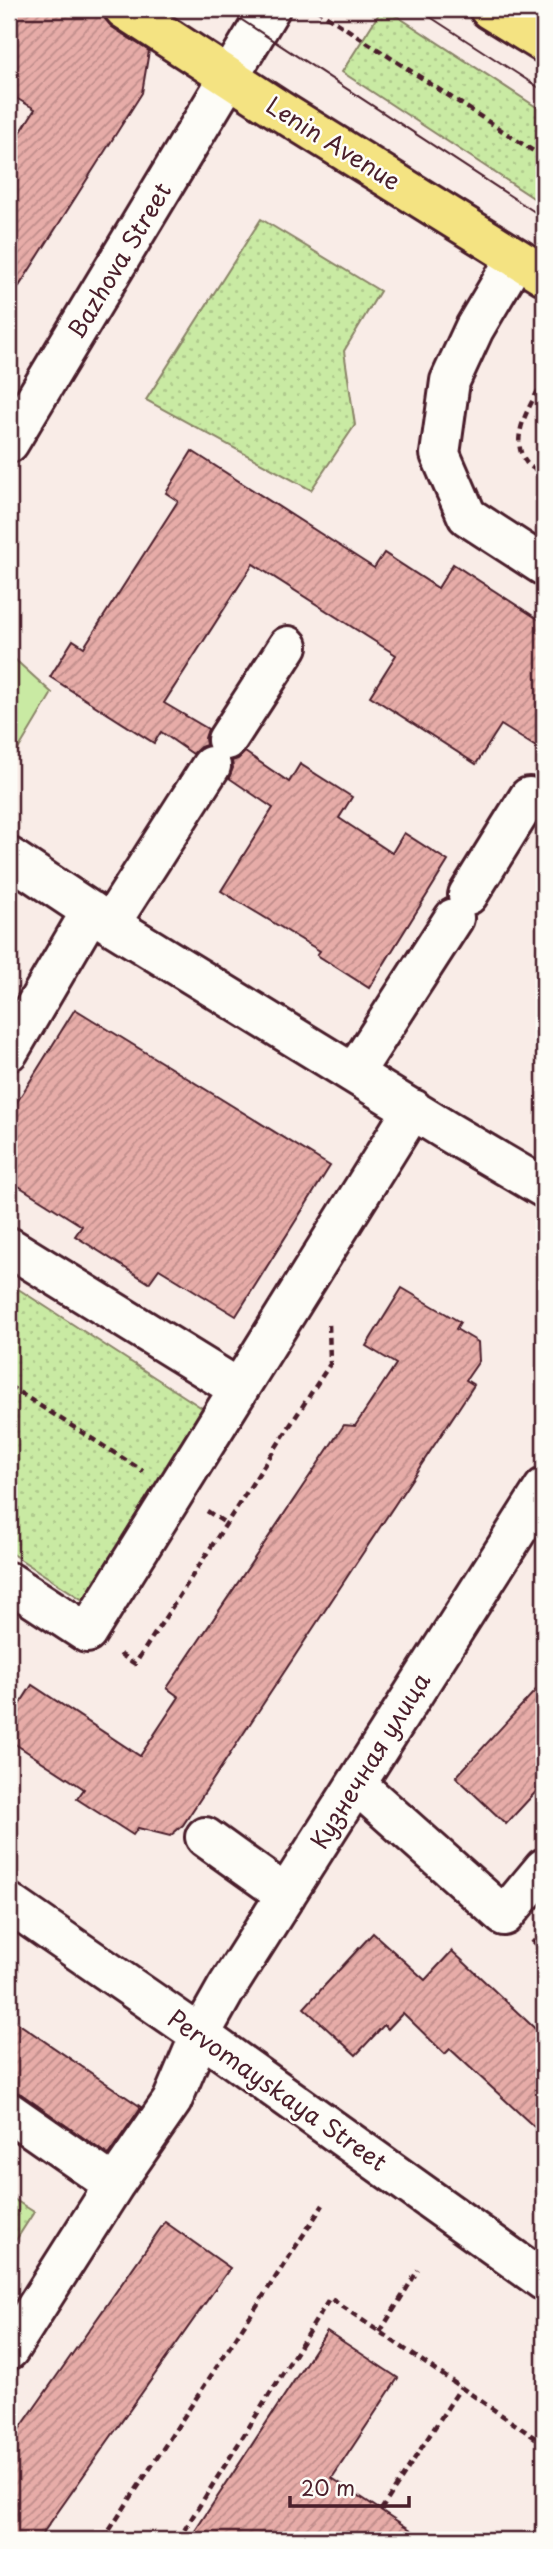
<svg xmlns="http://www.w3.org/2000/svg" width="553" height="2549" font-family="'Playpen Sans',sans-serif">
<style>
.grass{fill:#c9eaa3;stroke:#8a8467;stroke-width:2}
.park{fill:url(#park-dots);stroke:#8a8467;stroke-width:2}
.building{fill:url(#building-hatch);stroke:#4a1f2b;stroke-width:2}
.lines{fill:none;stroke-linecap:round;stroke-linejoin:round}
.minor-casing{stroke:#4a1f2b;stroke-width:44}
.major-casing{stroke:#4a1f2b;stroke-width:44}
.path{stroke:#4a1f2b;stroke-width:4.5;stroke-dasharray:7 5;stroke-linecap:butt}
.minor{stroke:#fdfcf7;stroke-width:38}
.major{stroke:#f4e382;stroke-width:38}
.tram{stroke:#4a1f2b;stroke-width:2}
.labels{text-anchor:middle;stroke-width:5;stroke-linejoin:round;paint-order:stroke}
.street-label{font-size:24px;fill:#4a1f2b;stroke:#fdfcf7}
</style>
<defs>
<pattern id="park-dots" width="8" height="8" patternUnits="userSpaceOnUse" patternTransform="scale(1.75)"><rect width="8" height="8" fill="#c9eaa3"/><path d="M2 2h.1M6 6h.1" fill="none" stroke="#aec88c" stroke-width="1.8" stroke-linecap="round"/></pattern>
<pattern id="building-hatch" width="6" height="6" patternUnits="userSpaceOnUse" patternTransform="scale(1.75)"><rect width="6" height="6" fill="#e7aca8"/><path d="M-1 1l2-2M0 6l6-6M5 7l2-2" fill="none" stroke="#bd8b89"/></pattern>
</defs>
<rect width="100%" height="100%" fill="#f9ece7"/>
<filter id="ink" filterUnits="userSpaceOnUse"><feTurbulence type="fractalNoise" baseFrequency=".0143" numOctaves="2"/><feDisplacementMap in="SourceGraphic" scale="14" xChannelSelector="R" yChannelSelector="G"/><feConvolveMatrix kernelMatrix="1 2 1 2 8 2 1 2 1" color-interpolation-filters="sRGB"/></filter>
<g filter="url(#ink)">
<path class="grass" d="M 9,654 L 52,693 L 9,765 Z"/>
<path class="park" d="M 382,9 L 386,9 L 544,112 L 544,205 L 342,72 Z
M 261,219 L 380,291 L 344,351 L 355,425 L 311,490 L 146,400 Z
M 9,1283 L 202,1408 L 83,1600 L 9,1552 Z
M 9,2196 L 34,2212 L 9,2251 Z"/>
<path class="building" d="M 9,9 L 102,9 L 105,19 L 112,27 L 149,51 L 142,93 L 9,302 L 9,151 L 35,109 L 9,94 Z
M 192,451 L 374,568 L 384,553 L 438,588 L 453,564 L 544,623 L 544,752 L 501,725 L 476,764 L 370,696 L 396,655 L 253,564 L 164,703 L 208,729 L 205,738 L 206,745 L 200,747 L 193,754 L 161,732 L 154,743 L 50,677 L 73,640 L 84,647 L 178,501 L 166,493 Z
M 245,752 L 289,782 L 300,764 L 352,797 L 339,818 L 392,853 L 404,833 L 448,861 L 369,988 L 317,955 L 320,951 L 221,891 L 273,808 L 229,778 L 233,768 L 232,761 L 238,759 Z
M 75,1009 L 330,1166 L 236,1316 L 159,1269 L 149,1283 L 75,1236 L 82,1226 L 9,1180 L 9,1115 Z
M 402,1288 L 460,1322 L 456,1329 L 478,1342 L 479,1361 L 466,1380 L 474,1385 L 183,1825 L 170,1836 L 138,1828 L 133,1835 L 77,1799 L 84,1789 L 9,1740 L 9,1721 L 32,1685 L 140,1756 L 179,1697 L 167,1688 L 344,1425 L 355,1426 L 396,1364 L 366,1346 Z
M 544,1681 L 544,1783 L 506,1824 L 456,1777 Z
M 373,1933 L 425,1980 L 452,1951 L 544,2037 L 544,2136 L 450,2049 L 445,2054 L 403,2013 L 388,2029 L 384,2025 L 356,2055 L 304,2008 Z
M 9,2017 L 141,2107 L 108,2155 L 21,2094 L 9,2090 Z
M 165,2222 L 230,2268 L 38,2540 L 9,2540 L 9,2444 Z
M 327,2331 L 398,2378 L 332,2478 L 426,2540 L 189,2540 Z"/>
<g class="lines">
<defs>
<path id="minor" d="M 516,258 L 474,329 L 450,381 L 440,454 L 467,516 L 544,566
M 9,443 L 270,9
M 227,740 L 288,646
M 9,857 L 110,924 L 447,1131 L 544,1188
M 468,895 L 529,797
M 110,924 L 211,766
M 9,1051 L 91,911
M 354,1073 L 454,918
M 9,1247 L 239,1389
M 9,1582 L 87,1633 L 413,1109
M 357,1785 L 504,1916 L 544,1868
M 205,1837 L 286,1895
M 9,1903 L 200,2035 L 544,2281
M 9,2112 L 114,2185
M 9,2350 L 114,2185 L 172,2101 L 200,2035 L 226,1989 L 544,1488"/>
<path id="major" d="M 124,9 L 279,110 L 544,275
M 489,9 L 544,43"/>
</defs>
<use href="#minor" class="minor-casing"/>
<use href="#major" class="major-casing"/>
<path class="path" d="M 316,9 L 544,158
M 544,380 C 533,401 507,437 526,462 C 529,467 539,471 544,474
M 9,1386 L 143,1471
M 207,1511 L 227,1524
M 120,1654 L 135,1664 L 330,1364 L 329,1321
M 532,1940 L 544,1951
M 380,2332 L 418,2270
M 381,2510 L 461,2387
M 103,2540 L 323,2205
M 178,2540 L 330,2298 L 544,2444"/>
<use href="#minor" class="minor"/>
<use href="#major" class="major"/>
<path class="tram" d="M 225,9 L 544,218
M 418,9 L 544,91"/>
</g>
</g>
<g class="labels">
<g class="street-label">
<text transform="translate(333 144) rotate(32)" y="8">Lenin Avenue</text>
<text transform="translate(120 261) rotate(-59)" y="8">Bazhova Street</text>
<text transform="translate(371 1761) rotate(-58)" y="8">Кузнечная улица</text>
<text transform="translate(277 2091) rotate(35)" y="8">Pervomayskaya Street</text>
</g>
</g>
<rect width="553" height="2549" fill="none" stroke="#fdfcf7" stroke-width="35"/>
<rect x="18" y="18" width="518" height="2514" fill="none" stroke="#4a1f2b" stroke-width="2.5" filter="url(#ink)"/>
<path d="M290 2496v10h119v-10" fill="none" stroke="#4a1f2b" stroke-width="3.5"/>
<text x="301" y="2496" font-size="21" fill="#4a1f2b" stroke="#fdfcf7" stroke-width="5" paint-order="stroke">20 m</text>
</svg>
